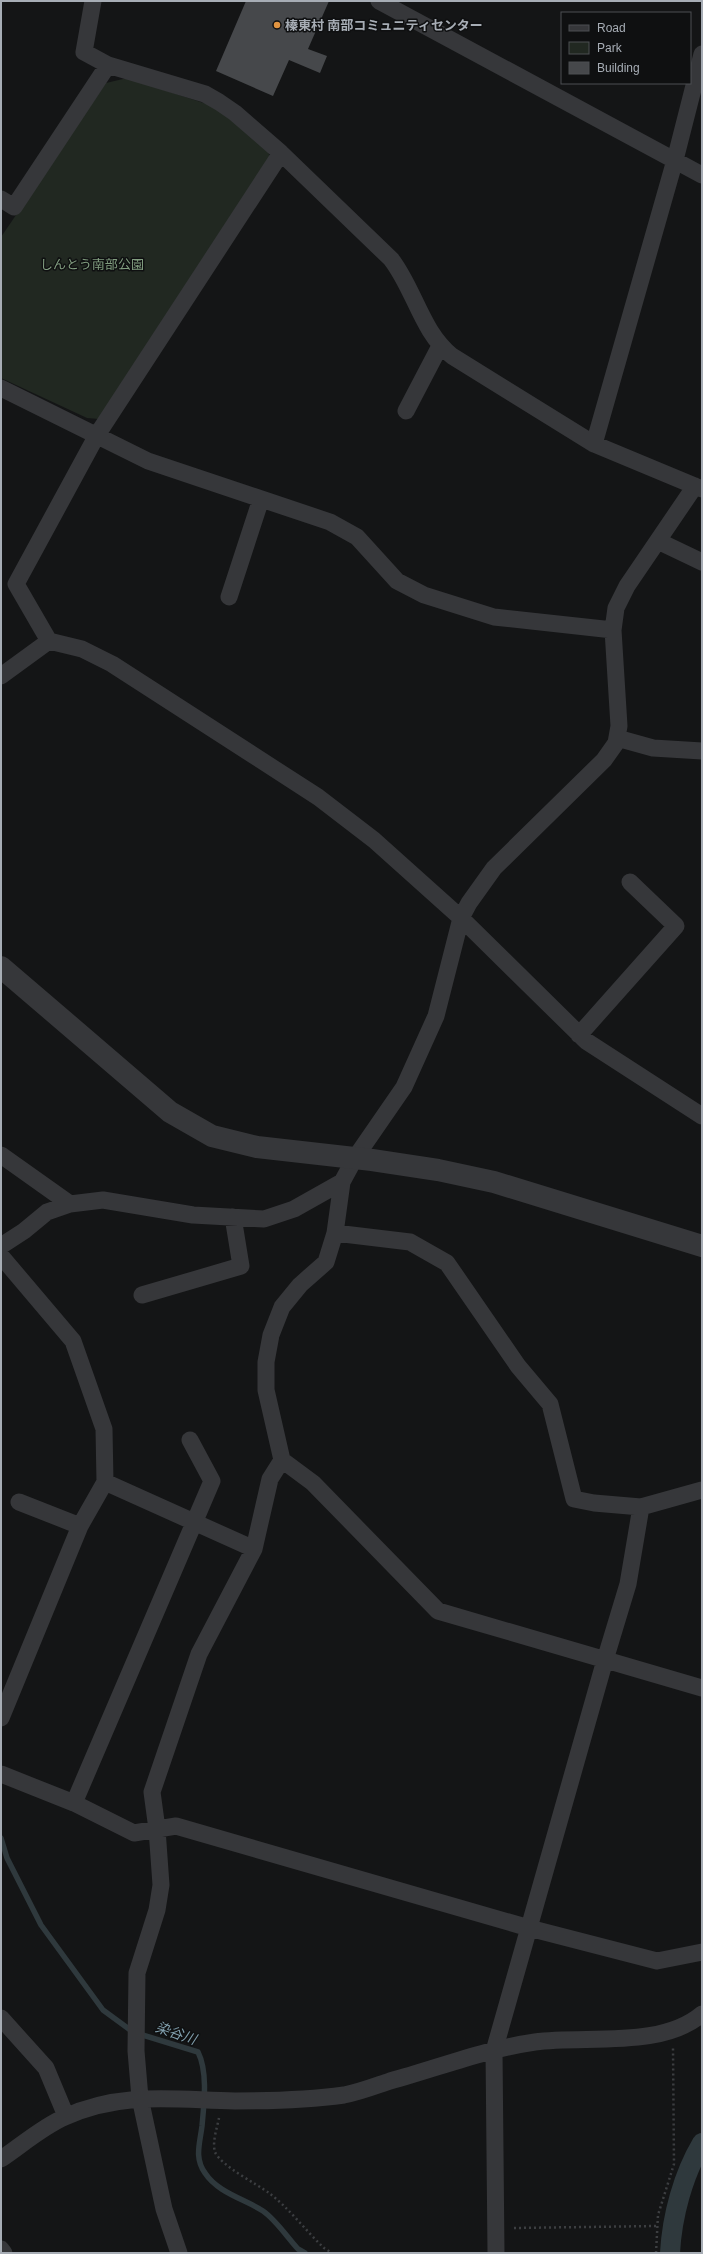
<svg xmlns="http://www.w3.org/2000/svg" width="703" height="2254" font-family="Arial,'Noto Sans JP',sans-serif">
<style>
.green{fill:#212821}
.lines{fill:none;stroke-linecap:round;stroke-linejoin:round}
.stream{stroke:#2f393d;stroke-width:5.5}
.canal{stroke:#2f393d;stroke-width:20}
.building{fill:#46484b}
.path{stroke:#3c3e41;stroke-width:2.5;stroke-dasharray:2 3;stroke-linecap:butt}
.minor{stroke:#36373a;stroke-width:17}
.tertiary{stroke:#36373a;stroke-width:22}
.poi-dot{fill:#e19441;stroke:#0f1011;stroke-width:1.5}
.labels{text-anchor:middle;stroke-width:3;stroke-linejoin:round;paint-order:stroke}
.poi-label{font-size:13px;font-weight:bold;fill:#a7adb5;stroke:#0f1011;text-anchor:start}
.park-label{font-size:13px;fill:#829e80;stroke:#0f1011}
.water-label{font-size:14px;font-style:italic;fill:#819fad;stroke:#0f1011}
</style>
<rect width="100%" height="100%" fill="#141516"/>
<path class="green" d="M 127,78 L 216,107 L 266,147 L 270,157 L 99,419 L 87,418 L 1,378 L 1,237 L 106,83 Z"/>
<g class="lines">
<path class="stream" d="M 1,1838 L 7,1858 L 41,1925 L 103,2010 L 133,2032 L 198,2052 C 208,2072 204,2104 202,2126 C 200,2143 194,2158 205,2173 C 218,2193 245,2199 263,2211 C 276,2220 287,2237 298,2249 L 305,2253"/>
<path class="canal" d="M 670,2253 C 672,2216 683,2175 702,2143"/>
</g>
<path class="building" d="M 246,1 L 329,1 L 308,49 L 327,56 L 320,73 L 289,60 L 273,96 L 216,71 Z"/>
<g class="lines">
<path class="path" d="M 219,2118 C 217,2128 212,2142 215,2152 C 221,2166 257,2184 269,2193 C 288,2207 306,2231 324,2248 L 332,2253
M 514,2228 L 657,2226
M 656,2253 L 658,2215 L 674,2164 L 673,2048"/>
<path class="minor" d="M 93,1 L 84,52 L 108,65 L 205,94 L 219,102 L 235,113 L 281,153 L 391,259 C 415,290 421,331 452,356 L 594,444 L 702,489
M 379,1 L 702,175
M 1,199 L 14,207 L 108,65
M 1,388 L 148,461 L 330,522 L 357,537 L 397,581 L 424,595 L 494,617 L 613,630
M 406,411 L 440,346
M 594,444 L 675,160 L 702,54
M 695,486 L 627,586 L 616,608 L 613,630 L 619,726 L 616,743 L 604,760 L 494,868 L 469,903 L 461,918 L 436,1016 L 404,1087 L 355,1158 L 342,1182 L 335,1233 L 326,1262 L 300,1285 L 282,1307 L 271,1335 L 266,1362 L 266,1390 L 282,1460 L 313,1483 L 438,1611 L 702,1688
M 658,541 L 702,562
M 229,597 L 261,499
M 49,641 L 82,649 L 112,664 L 318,797 L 374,840 L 461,918 L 586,1041 L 702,1116
M 1,676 L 49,641 L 16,584 L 97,435 L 281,153
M 617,738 L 653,748 L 702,751
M 579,1035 L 676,926 L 630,882
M 1,1155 L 70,1204 L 47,1212 L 24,1231 L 1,1246
M 70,1204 L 103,1200 L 193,1215 L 264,1219 L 294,1209 L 342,1182
M 335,1233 L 410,1242 L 447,1263 L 518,1366 L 550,1404 L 574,1499 L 594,1503 L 641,1507 L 702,1490
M 1,1256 L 73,1341 L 104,1429 L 105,1482
M 142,1295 L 241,1266 L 233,1217
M 19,1502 L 80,1526
M 1,1718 L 80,1526 L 105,1482 L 254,1549
M 1,1774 L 74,1803 L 134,1833 L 176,1826 L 529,1928 L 657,1961 L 702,1952
M 74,1803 L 212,1481 L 190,1440
M 1,2018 L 46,2068 L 66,2116
M 1,2159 C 22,2145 42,2127 65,2117 C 122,2091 175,2100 235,2101 C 271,2101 308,2100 344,2095 C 360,2092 375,2086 390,2081 C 438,2068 486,2049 535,2042 C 586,2035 661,2049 702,2014
M 1,2249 L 4,2253
M 179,2253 L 164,2209 L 140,2098 L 136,2051 L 137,1973 L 157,1910 L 161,1885 L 157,1829 L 152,1792 L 199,1654 L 254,1549 L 270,1479 L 282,1460
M 496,2253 L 494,2051 L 605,1660 L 628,1584 L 641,1507"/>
<path class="tertiary" d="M 1,967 L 170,1112 L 212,1136 L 257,1147 L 372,1160 L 438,1170 L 494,1182 L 702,1246"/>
</g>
<circle class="poi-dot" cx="277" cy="25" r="4"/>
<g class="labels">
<g class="poi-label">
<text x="285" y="30">榛東村 南部コミュニティセンター</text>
</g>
<g class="park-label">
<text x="92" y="269">しんとう南部公園</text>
</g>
<g class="water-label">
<text transform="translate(176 2033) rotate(19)" y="5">染谷川</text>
</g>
</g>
<rect width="703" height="2254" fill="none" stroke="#a7adb5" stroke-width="4"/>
<rect x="561" y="12" width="130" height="72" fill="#0f1011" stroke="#4c4f53"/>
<rect x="569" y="25" width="20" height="6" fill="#36373a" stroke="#4c4f53"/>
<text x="597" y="32" font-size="12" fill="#a7adb5">Road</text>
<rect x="569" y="42" width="20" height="12" fill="#212821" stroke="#4c4f53"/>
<text x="597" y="52" font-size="12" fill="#a7adb5">Park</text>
<rect x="569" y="62" width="20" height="12" fill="#46484b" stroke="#4c4f53"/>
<text x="597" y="72" font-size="12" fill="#a7adb5">Building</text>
</svg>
